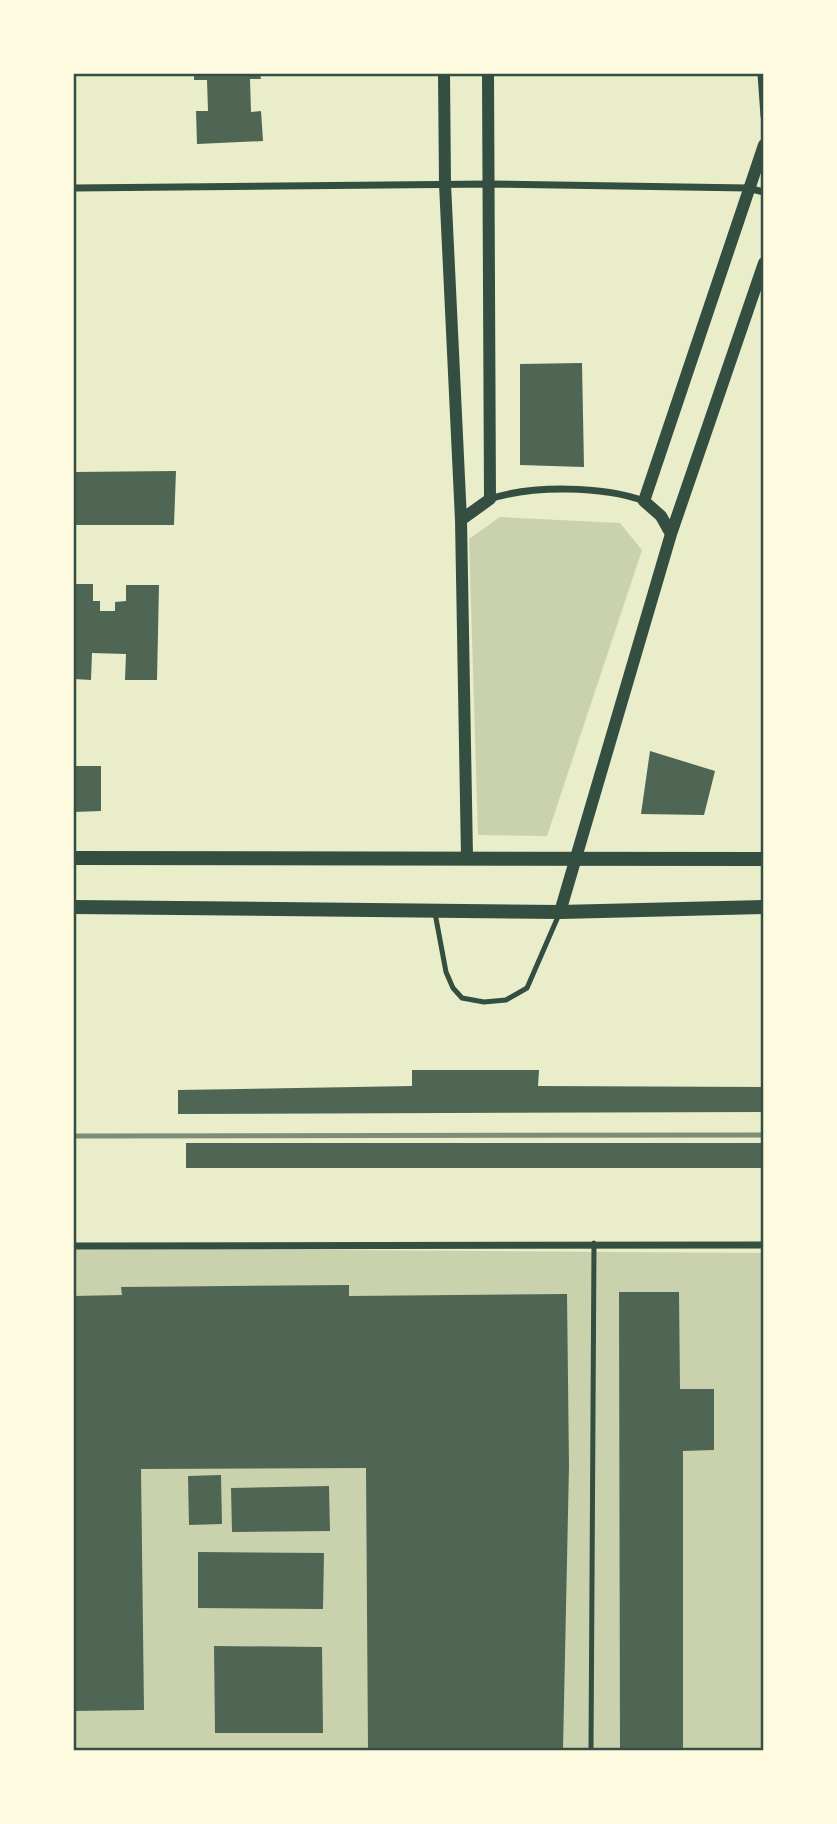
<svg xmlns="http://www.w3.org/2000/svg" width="837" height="1824" font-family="'DejaVu Sans',sans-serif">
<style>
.green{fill:#cad2ad}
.building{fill:#4f6655}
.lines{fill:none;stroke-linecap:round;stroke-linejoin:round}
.service{stroke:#344e41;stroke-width:5}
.minor{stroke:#344e41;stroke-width:7}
.tertiary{stroke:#344e41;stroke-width:12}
.secondary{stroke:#344e41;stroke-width:14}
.rail{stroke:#7c8e77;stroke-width:5}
.neatline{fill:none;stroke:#344e41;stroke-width:2.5}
</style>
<rect width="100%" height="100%" fill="#e9edc9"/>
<path class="green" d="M 500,517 L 620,523 L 642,550 L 547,836 L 478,835 L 469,539 Z
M 74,1248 L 763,1253 L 763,1750 L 74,1750 Z"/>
<path class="building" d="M 194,74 L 260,74 L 261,79 L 250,79 L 251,112 L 261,111 L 263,141 L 197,144 L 196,111 L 208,111 L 207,80 L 194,80 Z
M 582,363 L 584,467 L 520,465 L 520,364 Z
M 176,471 L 174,525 L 74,525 L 74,472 Z
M 74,584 L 93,584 L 93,601 L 100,601 L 100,611 L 115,611 L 115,602 L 126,601 L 126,585 L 159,585 L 157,680 L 125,680 L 126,654 L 92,653 L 91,680 L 74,679 Z
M 650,751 L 715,771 L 704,815 L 641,814 Z
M 74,766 L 101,766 L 101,811 L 74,812 Z
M 412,1070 L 539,1070 L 538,1086 L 764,1087 L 764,1112 L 178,1114 L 178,1090 L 412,1086 Z
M 186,1143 L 764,1143 L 764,1168 L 186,1168 Z
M 349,1285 L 349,1296 L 567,1294 L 569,1466 L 563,1750 L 368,1750 L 366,1468 L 141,1469 L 144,1710 L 74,1711 L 74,1296 L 122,1295 L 121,1287 Z
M 619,1292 L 679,1292 L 680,1389 L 714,1389 L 714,1450 L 683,1451 L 683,1750 L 620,1750 Z
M 221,1475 L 222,1524 L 189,1525 L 188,1476 Z
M 329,1486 L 330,1531 L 232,1532 L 231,1488 Z
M 198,1552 L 324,1553 L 323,1609 L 198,1608 Z
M 214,1646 L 322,1647 L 323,1733 L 215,1733 Z"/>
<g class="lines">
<path class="service" d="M 435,913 L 446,972 L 453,988 L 462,998 L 484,1002 L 506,1000 L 527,988 L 560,912
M 591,1750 L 594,1243"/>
<path class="minor" d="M 761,74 L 764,116
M 74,188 L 490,184 L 748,188 L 764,192
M 490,499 C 532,485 603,486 644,501
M 74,1246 L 764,1245"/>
<path class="tertiary" d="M 444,74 L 445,184 L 461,520 L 467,857
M 461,520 L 490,499 L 488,74
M 671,534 L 661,516 L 644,501 L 764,145
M 560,912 L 671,534 L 764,263"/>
<path class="secondary" d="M 74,858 L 764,859
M 74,907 L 560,912 L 764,907"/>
<path class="rail" d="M 74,1136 L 764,1135"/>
</g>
<rect width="837" height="1824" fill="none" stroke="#fefae0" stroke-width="150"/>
<rect x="75" y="75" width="687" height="1674" class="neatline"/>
</svg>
